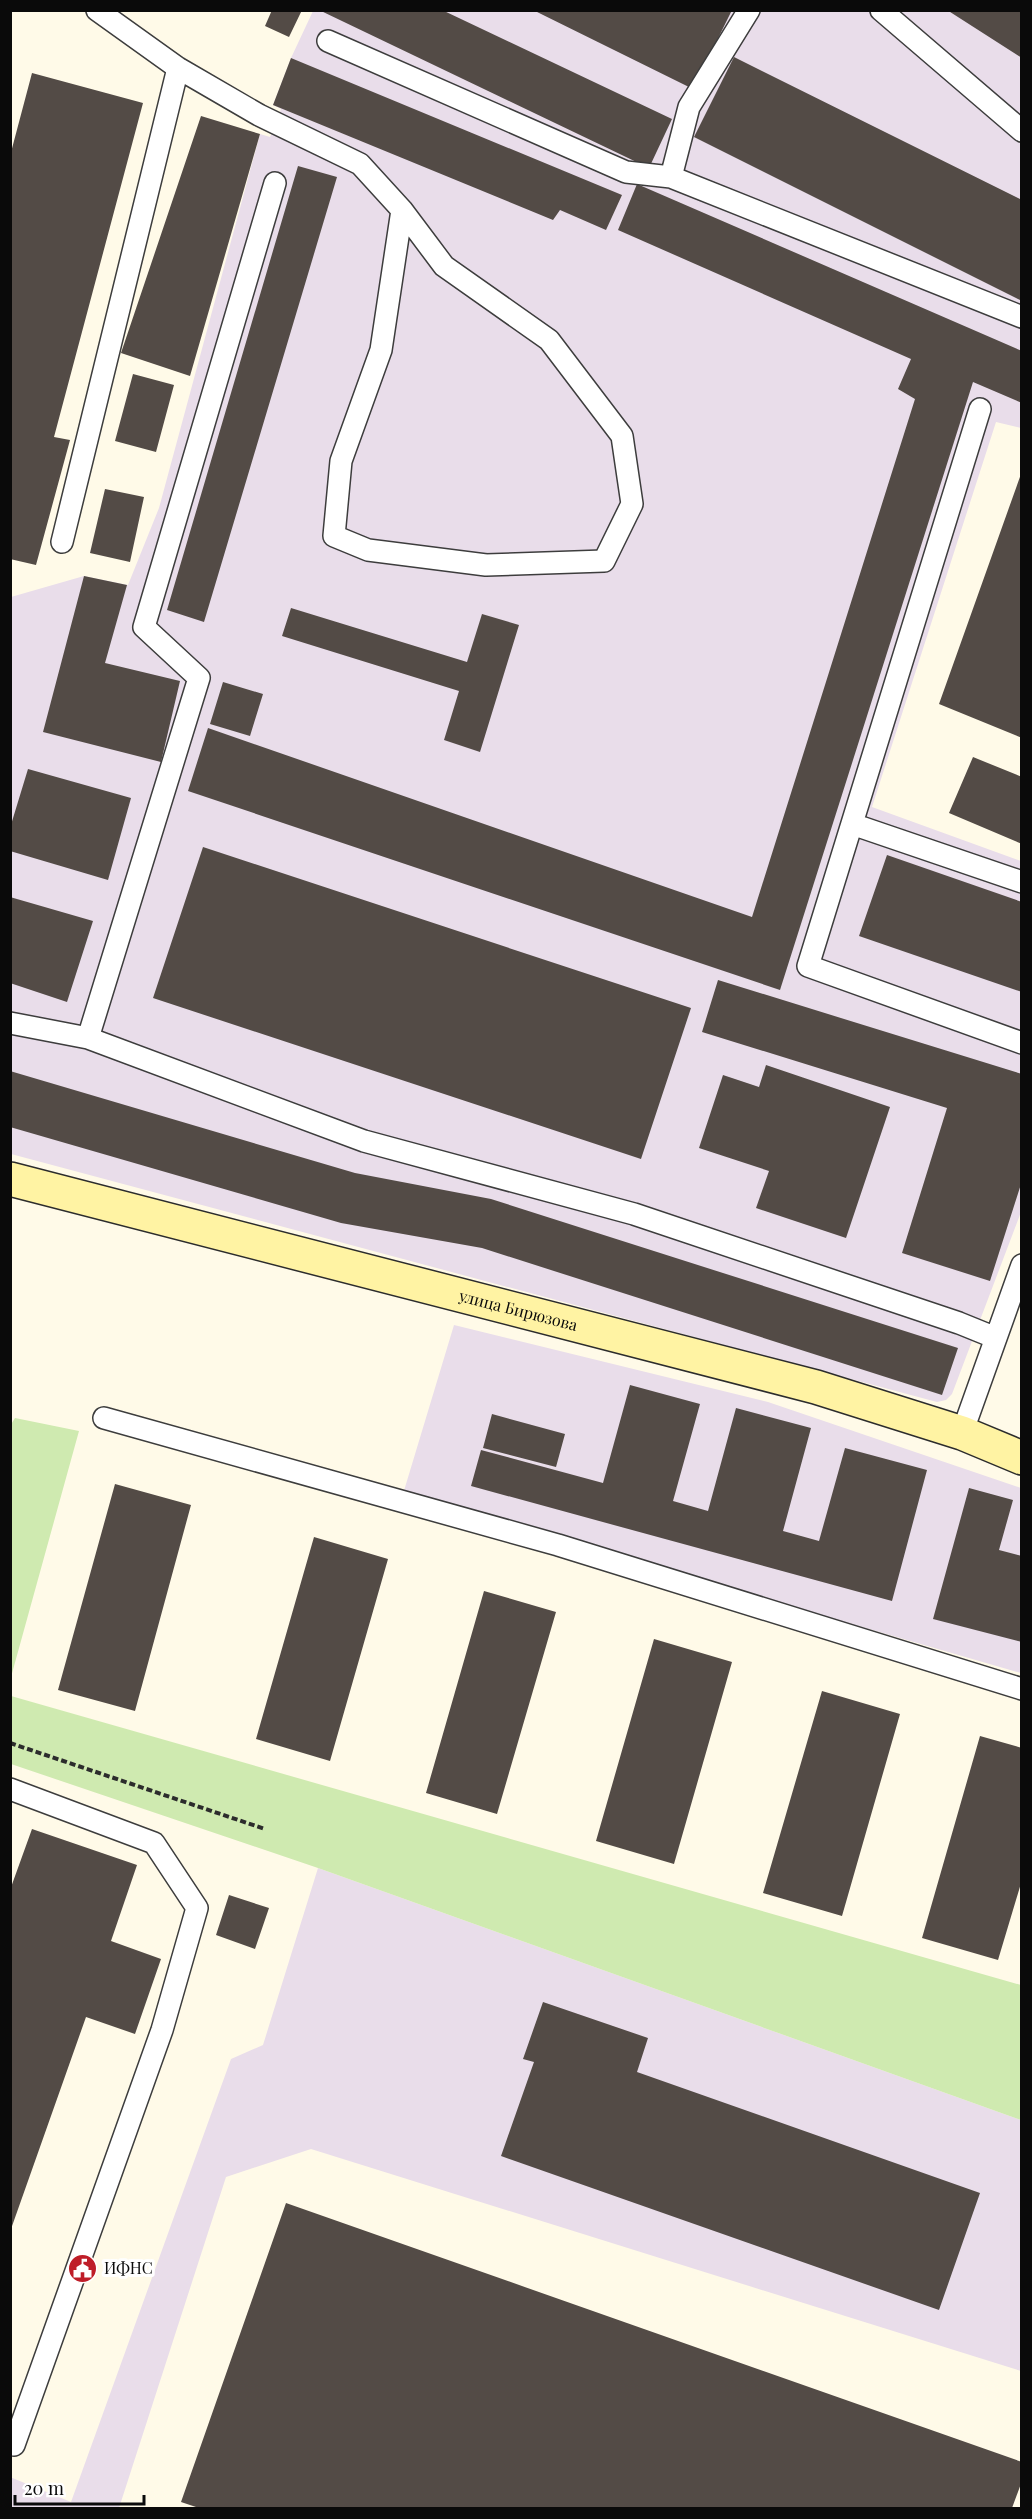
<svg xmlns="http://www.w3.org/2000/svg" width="1032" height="2519" font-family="'Playfair Display',serif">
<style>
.industrial{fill:#e9ddea}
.green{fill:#cfeab0}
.building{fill:#534b46}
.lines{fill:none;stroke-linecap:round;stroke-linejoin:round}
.lane-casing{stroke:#3d3d3d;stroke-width:24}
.secondary-casing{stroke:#2c2c2c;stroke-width:36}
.path{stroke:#2c2c2c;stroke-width:4;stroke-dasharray:6 3;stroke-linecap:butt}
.lane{stroke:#fff;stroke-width:21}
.secondary{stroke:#fff3a3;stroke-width:33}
.labels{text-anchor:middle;stroke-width:6;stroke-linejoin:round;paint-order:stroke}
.street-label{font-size:16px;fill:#0a0a0a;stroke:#fff}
.poi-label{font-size:16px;fill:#0a0a0a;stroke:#fff;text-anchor:start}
</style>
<rect width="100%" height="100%" fill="#fffae8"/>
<path class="industrial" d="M 1017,10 L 1021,13 L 1021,428 L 996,422 L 872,807 L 1021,861 L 1021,1212 L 952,1394 L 946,1400 L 937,1402 L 11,1154 L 11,597 L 84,576 L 128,585 L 159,508 L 260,134 L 270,137 L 281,109 L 273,105 L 291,58 L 313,11 Z
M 454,1325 L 768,1402 L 1021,1488 L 1021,1673 L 403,1494 Z
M 318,1868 L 1021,2120 L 1021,2371 L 311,2149 L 226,2177 L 119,2508 L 11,2508 L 10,2477 L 71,2502 L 231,2059 L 263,2045 Z"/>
<path class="green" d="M 15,1418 L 79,1431 L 11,1677 L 10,1426 Z
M 11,1696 L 1021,1985 L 1021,2120 L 318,1868 L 11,1764 Z"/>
<path class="building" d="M 272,10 L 302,10 L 289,37 L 265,26 Z
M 319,10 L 442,10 L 672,119 L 649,168 Z
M 533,10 L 732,10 L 693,89 Z
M 947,10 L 1017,10 L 1022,13 L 1022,58 Z
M 734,57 L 1022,200 L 1022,301 L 694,137 Z
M 291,58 L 622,195 L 606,230 L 560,210 L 553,220 L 273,105 Z
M 32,73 L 143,103 L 54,437 L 70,440 L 36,565 L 10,559 L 10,156 Z
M 201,116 L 260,134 L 190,376 L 121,353 Z
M 298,166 L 337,177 L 204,622 L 167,610 Z
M 637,184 L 1022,351 L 1022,403 L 973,382 L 780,990 L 188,791 L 208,728 L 752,917 L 915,399 L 898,389 L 911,359 L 618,230 Z
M 133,374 L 174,385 L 156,452 L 115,441 Z
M 1021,474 L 1022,474 L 1022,738 L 939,704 Z
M 105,489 L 144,497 L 130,562 L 90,553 Z
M 84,576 L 127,585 L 105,663 L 180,681 L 161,762 L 43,732 Z
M 291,608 L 467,662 L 482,614 L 519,625 L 480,752 L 444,740 L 459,691 L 282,636 Z
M 223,682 L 263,694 L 250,736 L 210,724 Z
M 973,757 L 1022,777 L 1022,844 L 949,813 Z
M 28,769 L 131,798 L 108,880 L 10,851 L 10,828 Z
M 203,847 L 691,1008 L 641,1159 L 153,998 Z
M 887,855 L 1022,902 L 1022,992 L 859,936 Z
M 10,897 L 93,921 L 67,1002 L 10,983 Z
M 718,980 L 1022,1074 L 1022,1181 L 990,1281 L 902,1253 L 947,1108 L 702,1032 Z
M 766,1065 L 890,1107 L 846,1238 L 756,1208 L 769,1171 L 699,1148 L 723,1075 L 759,1087 Z
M 10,1071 L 355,1173 L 491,1199 L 958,1348 L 942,1395 L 482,1248 L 341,1223 L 10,1127 Z
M 630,1385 L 700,1404 L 673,1501 L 708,1511 L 736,1408 L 811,1428 L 783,1531 L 819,1541 L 845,1448 L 927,1470 L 892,1601 L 471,1486 L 481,1450 L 603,1483 Z
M 492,1414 L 565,1434 L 556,1467 L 483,1448 Z
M 115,1484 L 191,1505 L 135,1711 L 58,1690 Z
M 969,1488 L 1013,1500 L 999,1550 L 1022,1556 L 1022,1642 L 933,1619 Z
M 314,1537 L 388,1559 L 330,1761 L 256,1739 Z
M 484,1591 L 556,1612 L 497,1814 L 426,1793 Z
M 654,1639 L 732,1662 L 674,1864 L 596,1841 Z
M 822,1691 L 900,1714 L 842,1916 L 763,1893 Z
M 980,1736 L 1022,1748 L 1022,1880 L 998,1960 L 922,1938 Z
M 32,1829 L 137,1865 L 111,1941 L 161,1959 L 135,2034 L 86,2017 L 11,2229 L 10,1890 Z
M 229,1895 L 269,1908 L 255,1949 L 216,1935 Z
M 543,2002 L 648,2038 L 637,2072 L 980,2193 L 939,2310 L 501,2156 L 534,2062 L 523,2059 Z
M 286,2203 L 1022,2462 L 1022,2481 L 1012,2508 L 199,2508 L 181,2502 Z"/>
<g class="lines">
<defs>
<path id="lane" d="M 97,10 L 178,68 L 259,115 L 360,164 L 402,210 L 444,266 L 549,340 L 622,436 L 632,504 L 604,561 L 486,565 L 368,550 L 334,536 L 341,461 L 381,350 L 402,210
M 881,10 L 1022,131
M 328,41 L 626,172 L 671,177 L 689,107 L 749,10
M 671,177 L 1022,317
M 980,409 L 808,966 L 1022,1043
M 62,542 L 178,68
M 852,824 L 1022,882
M 10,1023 L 88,1038 L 364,1141 L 634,1214 L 959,1323 L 996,1338
M 88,1038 L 199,678 L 144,627 L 275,183
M 104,1418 L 558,1545 L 1022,1689
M 962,1433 L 1022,1265
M 10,1789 L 154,1843 L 197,1908 L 162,2030 L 14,2445"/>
<g id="secondary">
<path id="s1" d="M 10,1179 L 816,1387 L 962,1433 L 1022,1458"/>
</g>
</defs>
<use href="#lane" class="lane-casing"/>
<use href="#secondary" class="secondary-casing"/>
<path class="path" d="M 10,1743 L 265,1829"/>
<use href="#lane" class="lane"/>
<use href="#secondary" class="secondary"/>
</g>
<defs>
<symbol id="civic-disc" viewBox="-11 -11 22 22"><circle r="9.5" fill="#bf1d28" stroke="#fff"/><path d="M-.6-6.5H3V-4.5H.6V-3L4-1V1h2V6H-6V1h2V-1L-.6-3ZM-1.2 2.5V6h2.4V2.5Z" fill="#fff"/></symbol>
</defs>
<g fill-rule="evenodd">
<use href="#civic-disc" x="66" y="2252" width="33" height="33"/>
</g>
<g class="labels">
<g class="street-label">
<text dy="6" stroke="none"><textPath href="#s1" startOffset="525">улица Бирюзова</textPath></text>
</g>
<g class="poi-label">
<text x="104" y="2274">ИФНС</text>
</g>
</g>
<rect width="1032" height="2519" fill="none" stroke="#0a0a0a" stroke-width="24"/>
<path d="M15 2495v9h129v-9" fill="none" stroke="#0a0a0a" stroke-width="3"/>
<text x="24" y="2495" font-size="18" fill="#0a0a0a" stroke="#ffffff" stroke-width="4.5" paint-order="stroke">20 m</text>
</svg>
